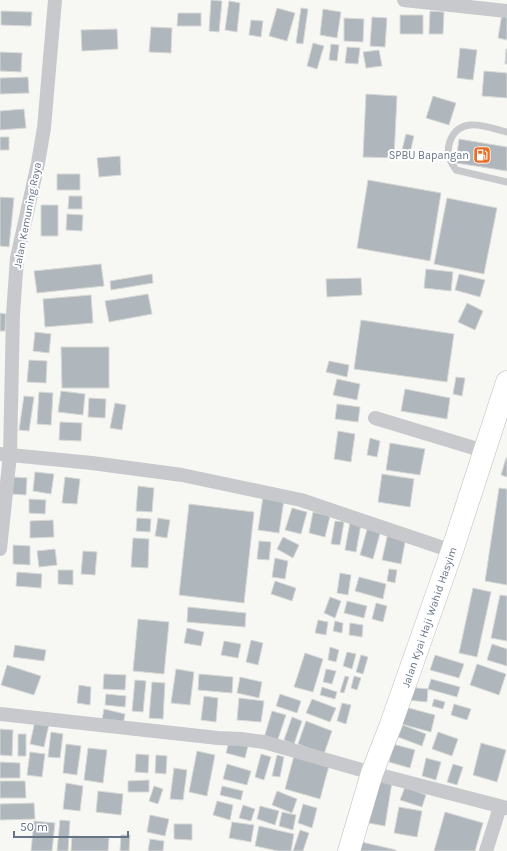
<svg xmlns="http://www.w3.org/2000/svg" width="507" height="851" font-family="Karla,sans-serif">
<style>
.building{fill:#afb6bc;stroke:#d8d9d6}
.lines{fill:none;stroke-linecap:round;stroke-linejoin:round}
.trunk-casing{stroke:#b9bbbf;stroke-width:23}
.service{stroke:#c7c9cd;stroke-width:7}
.minor{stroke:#c7c9cd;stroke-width:14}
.trunk{stroke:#fff;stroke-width:22}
.labels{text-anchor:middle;stroke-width:4;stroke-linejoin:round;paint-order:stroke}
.poi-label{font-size:11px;fill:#657386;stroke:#fff;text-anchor:end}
.street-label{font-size:11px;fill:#657386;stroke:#fff}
</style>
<rect width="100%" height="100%" fill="#f7f7f4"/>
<path class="building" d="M 211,0 L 222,1 L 219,32 L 209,31 Z
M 229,1 L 240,3 L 237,32 L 225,30 Z
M 277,8 L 295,13 L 287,41 L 269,36 Z
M 301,8 L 308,9 L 303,44 L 296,43 Z
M 323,9 L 341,12 L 337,38 L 320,35 Z
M 1,11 L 32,12 L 31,26 L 1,25 Z
M 430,11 L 444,12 L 443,34 L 429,34 Z
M 178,13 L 201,13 L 201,26 L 177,26 Z
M 502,14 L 507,15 L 507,40 L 498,38 Z
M 400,15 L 423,15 L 423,34 L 400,34 Z
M 372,17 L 387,18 L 385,47 L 370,46 Z
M 344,18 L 364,19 L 363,42 L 344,41 Z
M 251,20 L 263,21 L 261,37 L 249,35 Z
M 151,27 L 172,28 L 171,53 L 149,52 Z
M 117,29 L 118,49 L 82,51 L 81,30 Z
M 313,43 L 324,46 L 317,69 L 307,66 Z
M 331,44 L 339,45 L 337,61 L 329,60 Z
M 347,47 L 360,48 L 358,64 L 345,63 Z
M 460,48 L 477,50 L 473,80 L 457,78 Z
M 506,49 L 507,49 L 507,64 L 505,64 Z
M 379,50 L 382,66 L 366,68 L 363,52 Z
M 0,52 L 22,53 L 21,72 L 0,71 Z
M 484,71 L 507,73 L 507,98 L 482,96 Z
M 28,77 L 29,93 L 0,94 L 0,78 Z
M 366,94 L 397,96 L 394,158 L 363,157 Z
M 433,96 L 456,103 L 449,125 L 426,118 Z
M 24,109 L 26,128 L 0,130 L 0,111 Z
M 406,134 L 414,136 L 410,153 L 402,150 Z
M 0,137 L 9,137 L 9,150 L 0,150 Z
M 459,139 L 507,147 L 507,171 L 456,163 Z
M 120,156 L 121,175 L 99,177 L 97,158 Z
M 57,174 L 80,174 L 80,190 L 57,190 Z
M 368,180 L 441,193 L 430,261 L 357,248 Z
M 69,196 L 82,196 L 82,209 L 68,209 Z
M 0,197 L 14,198 L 9,247 L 0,246 Z
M 447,198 L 497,208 L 484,274 L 434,264 Z
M 41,205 L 58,205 L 58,236 L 41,236 Z
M 67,214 L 83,215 L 82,231 L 66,230 Z
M 101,264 L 104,286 L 37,293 L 34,271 Z
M 426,269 L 453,272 L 451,291 L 424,288 Z
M 152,274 L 153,283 L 111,290 L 110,281 Z
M 459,274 L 485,280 L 480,297 L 455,290 Z
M 361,278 L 362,295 L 327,297 L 326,279 Z
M 148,294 L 152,314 L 109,322 L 105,301 Z
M 91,295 L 93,323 L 45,327 L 43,299 Z
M 467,303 L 483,311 L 475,330 L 458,322 Z
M 0,313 L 6,314 L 5,331 L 0,331 Z
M 361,320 L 454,334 L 447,382 L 354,369 Z
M 35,332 L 51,334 L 49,353 L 33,351 Z
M 61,347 L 109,347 L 109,388 L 62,388 Z
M 29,360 L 47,361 L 46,383 L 27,382 Z
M 329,361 L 349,365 L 347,377 L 326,372 Z
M 456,377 L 465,378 L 462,396 L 453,394 Z
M 337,379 L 360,384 L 357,400 L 333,395 Z
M 405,389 L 450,398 L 447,419 L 401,411 Z
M 61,391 L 85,394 L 83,415 L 58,412 Z
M 39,392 L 53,393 L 51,425 L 37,424 Z
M 24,396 L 34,397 L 29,431 L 19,430 Z
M 89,398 L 106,399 L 105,418 L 88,417 Z
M 115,403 L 126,405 L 122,430 L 110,428 Z
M 337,404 L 360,407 L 358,422 L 335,419 Z
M 60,422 L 82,423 L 81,441 L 59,440 Z
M 338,431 L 355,434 L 351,462 L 334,459 Z
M 370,438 L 380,441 L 377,457 L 367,455 Z
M 390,443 L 425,449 L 420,475 L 386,470 Z
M 506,458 L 507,458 L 507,477 L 501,475 Z
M 35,472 L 54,474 L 51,494 L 33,491 Z
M 382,474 L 414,479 L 410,507 L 378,502 Z
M 13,477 L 27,478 L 26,495 L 11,494 Z
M 65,477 L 80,479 L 77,504 L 62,503 Z
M 138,486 L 154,488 L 152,512 L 136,511 Z
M 499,488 L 507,489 L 507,585 L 485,581 Z
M 263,497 L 284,500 L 279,533 L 258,530 Z
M 29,499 L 46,500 L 45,514 L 29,513 Z
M 189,504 L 254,512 L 244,603 L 179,595 Z
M 292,508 L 307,512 L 301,534 L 285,530 Z
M 313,512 L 330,516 L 325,537 L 309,533 Z
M 137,518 L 151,519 L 150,532 L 136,531 Z
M 158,518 L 170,520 L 167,538 L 155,536 Z
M 53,520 L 54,537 L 30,538 L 30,521 Z
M 335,521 L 344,522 L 340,545 L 331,544 Z
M 350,522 L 361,524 L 356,552 L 345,550 Z
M 368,526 L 381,530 L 373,559 L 360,555 Z
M 388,533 L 406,537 L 401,564 L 382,560 Z
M 283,537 L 299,545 L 293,558 L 277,549 Z
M 133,538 L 149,539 L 148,568 L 131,567 Z
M 259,541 L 271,542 L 269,560 L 257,559 Z
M 13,545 L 30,546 L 30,565 L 13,564 Z
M 55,549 L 57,565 L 39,567 L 37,551 Z
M 83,551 L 97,552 L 95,575 L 81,574 Z
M 275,558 L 288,561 L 285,579 L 272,577 Z
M 389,569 L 397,570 L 395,583 L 387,581 Z
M 58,570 L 73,570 L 73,585 L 58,584 Z
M 17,572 L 42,574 L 41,588 L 16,586 Z
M 340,573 L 351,575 L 348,595 L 337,593 Z
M 359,577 L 386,584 L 383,599 L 355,591 Z
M 275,581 L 296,588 L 292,601 L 271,594 Z
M 473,588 L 491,592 L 477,657 L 459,653 Z
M 500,595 L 507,596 L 507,641 L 491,638 Z
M 330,597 L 341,601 L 335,618 L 324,613 Z
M 347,601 L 367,606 L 364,618 L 344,613 Z
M 376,603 L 387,606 L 383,622 L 372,619 Z
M 188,607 L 246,613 L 245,627 L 187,622 Z
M 138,619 L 169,622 L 164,674 L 133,671 Z
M 318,620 L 328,622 L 326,635 L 315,633 Z
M 335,621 L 343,623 L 342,633 L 333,631 Z
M 350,623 L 363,625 L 362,637 L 349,635 Z
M 187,628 L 204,632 L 201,646 L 184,643 Z
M 251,640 L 263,643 L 258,665 L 246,662 Z
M 224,641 L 241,644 L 238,658 L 221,655 Z
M 492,644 L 507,649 L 507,666 L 487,660 Z
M 15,645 L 46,650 L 44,661 L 13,657 Z
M 330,647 L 339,650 L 336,662 L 328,660 Z
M 347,652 L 356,654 L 352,669 L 343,666 Z
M 305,653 L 323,659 L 313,692 L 294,687 Z
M 361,655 L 368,657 L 363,674 L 356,672 Z
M 435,655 L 464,664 L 459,678 L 430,670 Z
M 477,664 L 506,674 L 499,695 L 470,685 Z
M 7,665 L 41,676 L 34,695 L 1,685 Z
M 176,669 L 194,672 L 190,705 L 171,703 Z
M 326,669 L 336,671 L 332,684 L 323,682 Z
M 104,674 L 126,675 L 125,690 L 103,689 Z
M 199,674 L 233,677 L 232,693 L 198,690 Z
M 345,676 L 349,677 L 344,693 L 340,692 Z
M 354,676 L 361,678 L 357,690 L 351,688 Z
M 240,677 L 262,682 L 259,698 L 237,693 Z
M 431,679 L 460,687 L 457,697 L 428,689 Z
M 135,680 L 146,681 L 143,712 L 132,711 Z
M 152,682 L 165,683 L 163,719 L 149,718 Z
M 79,685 L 91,687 L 90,705 L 77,703 Z
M 322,687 L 337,692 L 335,699 L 320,695 Z
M 408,687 L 428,689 L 427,702 L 407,700 Z
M 106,694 L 126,696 L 125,707 L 105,705 Z
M 280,694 L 301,701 L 297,713 L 276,706 Z
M 204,696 L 218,698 L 216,722 L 201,720 Z
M 239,698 L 264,701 L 261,722 L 237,720 Z
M 312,699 L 336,708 L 330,722 L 306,713 Z
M 434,699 L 445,702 L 443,709 L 432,706 Z
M 342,703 L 351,705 L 346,724 L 337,721 Z
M 454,704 L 471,709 L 467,720 L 451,715 Z
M 405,707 L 435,715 L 431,732 L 401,724 Z
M 104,709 L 125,714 L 123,725 L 102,720 Z
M 272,711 L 286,715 L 277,742 L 264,738 Z
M 292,717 L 302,721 L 294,744 L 284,740 Z
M 35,721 L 49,724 L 44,747 L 30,744 Z
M 306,721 L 332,731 L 324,754 L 298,744 Z
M 403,725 L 426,734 L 422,746 L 398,737 Z
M 0,729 L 13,730 L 12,756 L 0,755 Z
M 51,732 L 63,734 L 60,758 L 48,757 Z
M 438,732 L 458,739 L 452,756 L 432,749 Z
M 18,734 L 26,734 L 26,756 L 18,756 Z
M 229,741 L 248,746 L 245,758 L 226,753 Z
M 481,743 L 506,750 L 497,782 L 473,775 Z
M 66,744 L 81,746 L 77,775 L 63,773 Z
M 393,744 L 415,750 L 410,768 L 389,762 Z
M 88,748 L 107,750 L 103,783 L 84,780 Z
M 197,751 L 215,755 L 207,796 L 189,792 Z
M 30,752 L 45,754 L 42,777 L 27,775 Z
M 295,752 L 330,762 L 320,799 L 285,789 Z
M 136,754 L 149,755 L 148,773 L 135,772 Z
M 261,754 L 271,757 L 264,780 L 255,777 Z
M 156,755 L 167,756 L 166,774 L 155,773 Z
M 277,755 L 284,757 L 280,777 L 272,776 Z
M 426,758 L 441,762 L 436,780 L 422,776 Z
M 0,762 L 20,763 L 20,778 L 0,778 Z
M 227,764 L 251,771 L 247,785 L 223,779 Z
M 453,764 L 463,767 L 457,785 L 447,782 Z
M 174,768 L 187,770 L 183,800 L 170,799 Z
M 374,779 L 392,782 L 385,826 L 368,823 Z
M 149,780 L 149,792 L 128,792 L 128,781 Z
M 0,781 L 25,781 L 26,798 L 0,798 Z
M 66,783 L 83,786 L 80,811 L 63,809 Z
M 154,786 L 163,789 L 158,804 L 149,801 Z
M 222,786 L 243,791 L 241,800 L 220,795 Z
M 405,787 L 426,795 L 422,807 L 400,800 Z
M 98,791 L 123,794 L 121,815 L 96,812 Z
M 277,791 L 297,799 L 292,813 L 272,805 Z
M 217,801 L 233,805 L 230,820 L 213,815 Z
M 34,803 L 35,819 L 0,820 L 0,804 Z
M 303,804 L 317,808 L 312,828 L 298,823 Z
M 243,805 L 255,809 L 251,821 L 239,818 Z
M 260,806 L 279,811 L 275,825 L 257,819 Z
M 399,807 L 422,811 L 417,837 L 394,833 Z
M 282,812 L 296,815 L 293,830 L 279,826 Z
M 445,812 L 483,823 L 475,851 L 434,851 Z
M 150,815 L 169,819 L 165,836 L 147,832 Z
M 60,820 L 70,821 L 68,851 L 57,851 Z
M 34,821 L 55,823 L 52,851 L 31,851 Z
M 232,822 L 254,825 L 251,842 L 229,838 Z
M 174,824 L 192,824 L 192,840 L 174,839 Z
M 259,826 L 294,834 L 291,851 L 278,851 L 255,846 Z
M 300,830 L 309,833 L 303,851 L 293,851 Z
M 121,835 L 130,835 L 129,851 L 120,851 Z
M 72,836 L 109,838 L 108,851 L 71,851 Z
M 150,839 L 164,841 L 163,851 L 148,851 Z
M 353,840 L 396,850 L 396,851 L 351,851 Z"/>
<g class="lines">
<defs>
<path id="trunk" d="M 349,851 L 372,773 L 390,727 L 452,551 L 507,382"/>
</defs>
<use href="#trunk" class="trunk-casing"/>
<path class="service" d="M 507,132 C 487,127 460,115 450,141 C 446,153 449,160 456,170 L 507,182"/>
<path class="minor" d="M 404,0 L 507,11
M 375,418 L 484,451
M 0,454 L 92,463 L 182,475 L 301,500 L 452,551
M 0,549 L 10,455 L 13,314 L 17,258 L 38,163 L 44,128 L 55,0
M 0,714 L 218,738 L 241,739 L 264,742 L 372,773 L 507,808
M 486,851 L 500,807"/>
<use href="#trunk" class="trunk"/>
</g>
<defs>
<symbol id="fuel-square" viewBox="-11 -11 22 22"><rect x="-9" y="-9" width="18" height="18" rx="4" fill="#e86c23" stroke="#fff"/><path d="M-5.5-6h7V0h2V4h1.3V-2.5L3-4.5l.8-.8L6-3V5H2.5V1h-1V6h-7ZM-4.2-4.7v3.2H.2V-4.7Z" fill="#fff"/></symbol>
</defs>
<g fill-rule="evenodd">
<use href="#fuel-square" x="472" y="145" width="20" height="20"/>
</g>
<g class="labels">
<g class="poi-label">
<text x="469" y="159">SPBU Bapangan</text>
</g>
<g class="street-label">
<text transform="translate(27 215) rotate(-79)" y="4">Jalan Kemuning Raya</text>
<text transform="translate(429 617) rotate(-71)" y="4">Jalan Kyai Haji Wahid Hasyim</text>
</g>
</g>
<path d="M14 831v6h114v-6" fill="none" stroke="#657386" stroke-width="2"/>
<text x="20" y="831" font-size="12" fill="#657386" stroke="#ffffff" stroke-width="3" paint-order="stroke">50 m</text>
</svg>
